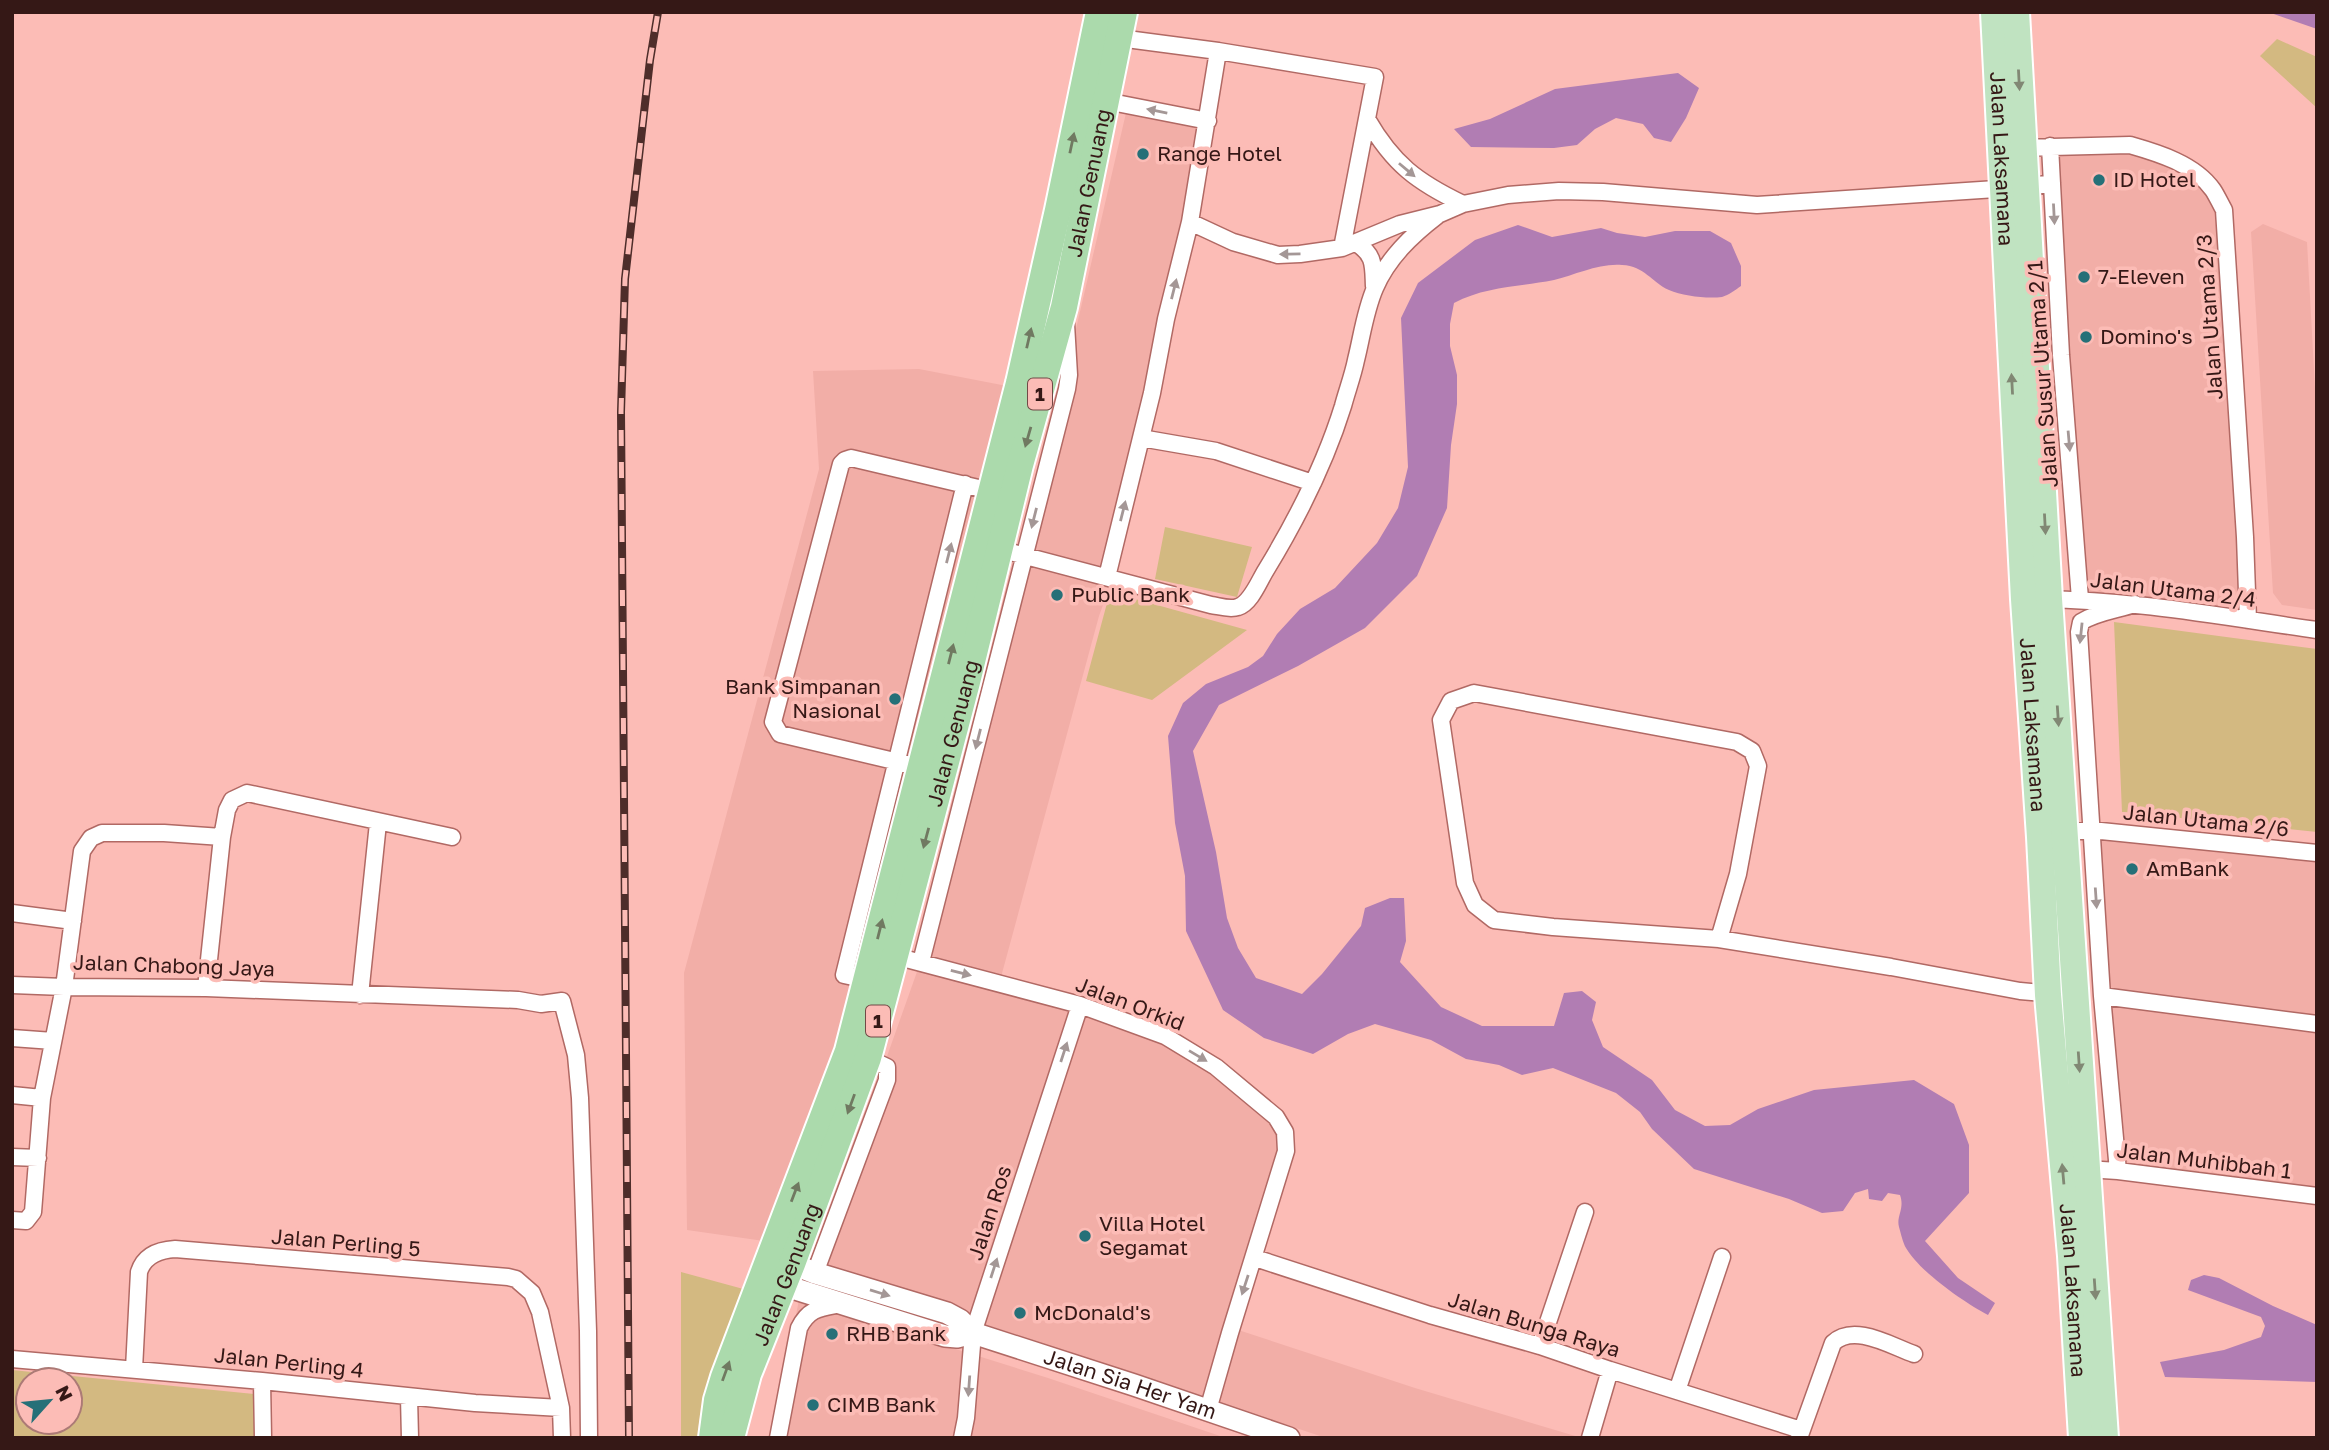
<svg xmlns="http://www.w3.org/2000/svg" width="2329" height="1450" font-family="'Golos Text',sans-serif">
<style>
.built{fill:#f2aea7}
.green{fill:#d3b981;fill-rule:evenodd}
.water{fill:#b17db3}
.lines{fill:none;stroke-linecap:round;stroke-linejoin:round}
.minor-casing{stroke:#b16964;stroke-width:19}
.tertiary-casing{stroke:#b16964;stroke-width:24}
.primary-casing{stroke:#fff;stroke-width:30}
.trunk-casing{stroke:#fff;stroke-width:30}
.minor{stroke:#fff;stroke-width:16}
.tertiary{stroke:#fff;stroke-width:21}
.primary{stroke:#c0e3c1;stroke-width:26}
.trunk{stroke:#abdaac;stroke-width:26}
.rail-casing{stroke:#4e2d2a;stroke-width:8}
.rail{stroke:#fcbcb6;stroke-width:5;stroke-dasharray:16;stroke-linecap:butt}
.oneway{fill:#818874}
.oneway2{fill:#a49796}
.oneway3{fill:#707961}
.poi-dot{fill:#267078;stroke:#fcbcb6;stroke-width:2.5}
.labels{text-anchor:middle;stroke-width:7;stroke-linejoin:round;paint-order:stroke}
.shield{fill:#fcbcb6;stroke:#714946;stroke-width:2}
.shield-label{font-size:19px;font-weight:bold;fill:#351816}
.poi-label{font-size:21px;fill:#351816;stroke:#fcbcb6;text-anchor:start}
.street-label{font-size:21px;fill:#351816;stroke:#fcbcb6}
</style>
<rect width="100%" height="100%" fill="#fcbcb6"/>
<path class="built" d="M 1129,100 L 1214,116 L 1170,326 L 1115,572 L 1099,616 L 1001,977 L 917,955 L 1063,385 Z
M 2129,139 L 2219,186 L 2254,627 L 2075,605 L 2044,141 Z
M 2263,224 L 2307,242 L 2317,425 L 2317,610 L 2282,605 L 2273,593 L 2251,232 Z
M 919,369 L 1007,386 L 850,995 L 809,1131 L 764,1241 L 687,1230 L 684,973 L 819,469 L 813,371 Z
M 2097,824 L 2317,847 L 2317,1204 L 2125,1178 Z
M 918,969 L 1087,1013 L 1162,1042 L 1215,1073 L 1271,1119 L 1280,1134 L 1280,1152 L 1226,1326 L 1415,1388 L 1582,1438 L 1326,1438 L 984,1324 L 814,1262 Z
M 799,1300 L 1048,1378 L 1226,1438 L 771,1438 Z"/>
<path class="green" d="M 2277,39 L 2317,57 L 2317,108 L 2260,56 Z
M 1165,527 L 1252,547 L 1237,597 L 1155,579 Z
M 1110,592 L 1247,630 L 1152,700 L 1086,681 Z
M 2114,622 L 2317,649 L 2317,832 L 2122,812 Z
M 681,1272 L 747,1290 C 731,1330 698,1396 698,1438 L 681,1438 Z
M 12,1370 L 254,1394 L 254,1438 L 12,1438 ZM 70,1380 L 70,1422 L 28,1422 L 28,1380 Z"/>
<path class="water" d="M 2268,12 L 2317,12 L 2317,29 Z
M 1678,73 L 1699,88 L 1686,118 L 1671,142 L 1654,138 L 1643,124 L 1616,118 L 1595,129 L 1577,145 L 1554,148 L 1471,147 L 1454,129 L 1490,119 L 1555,89 Z
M 1518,225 L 1552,237 L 1601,228 L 1617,233 L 1645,237 L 1675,231 L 1710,231 L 1731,243 L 1741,266 L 1741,286 C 1735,290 1729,295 1722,297 C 1707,299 1683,296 1669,290 C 1651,282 1645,266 1622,265 C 1599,263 1575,275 1554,280 C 1519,287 1486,286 1454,303 L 1450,324 L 1450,346 L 1457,375 L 1457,404 L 1451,445 L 1447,508 L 1417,576 L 1365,628 L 1298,666 L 1219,705 L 1193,751 L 1216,852 L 1227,918 L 1238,948 L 1256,978 L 1302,994 L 1322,974 L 1361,926 L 1365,908 L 1390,898 L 1404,898 L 1406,941 L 1400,962 L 1441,1007 L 1482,1026 L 1554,1026 L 1564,993 L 1582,991 L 1596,1002 L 1592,1020 L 1603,1047 L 1652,1080 L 1675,1110 L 1705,1126 L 1730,1125 L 1758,1109 L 1814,1090 L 1914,1080 L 1954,1104 L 1969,1145 L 1969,1193 L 1925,1241 L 1958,1278 L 1995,1303 L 1988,1315 C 1965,1303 1920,1272 1906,1248 C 1903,1243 1901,1234 1899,1227 C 1896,1216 1905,1209 1900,1195 L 1888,1193 L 1882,1201 L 1869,1199 L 1868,1189 L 1855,1193 L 1843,1211 L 1822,1213 L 1789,1199 L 1694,1169 L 1652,1129 L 1640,1112 L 1616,1093 L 1553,1068 L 1522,1075 L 1499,1065 L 1466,1059 L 1431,1040 L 1375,1024 L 1348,1034 L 1313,1054 L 1264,1038 L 1223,1010 L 1186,931 L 1185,876 L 1175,823 L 1168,736 L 1183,703 L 1206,684 L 1248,667 L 1263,656 L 1277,634 L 1300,609 L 1335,588 L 1377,543 L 1398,508 L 1408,467 L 1401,318 L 1418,283 L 1475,240 Z
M 2204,1275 L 2219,1278 L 2273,1306 L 2317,1325 L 2317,1382 L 2165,1377 L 2160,1362 L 2224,1350 L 2261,1337 L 2265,1326 L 2261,1317 L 2188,1290 L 2191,1280 Z"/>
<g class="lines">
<defs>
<path id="minor" d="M 1119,38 L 1218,51 L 1375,77 L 1342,248
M 1106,101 L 1208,121
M 1367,119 C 1393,164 1417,182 1463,204
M 2050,146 L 2061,355 L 2080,599
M 2016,148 L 2130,145 C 2158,153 2195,164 2213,190 C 2217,196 2220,203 2224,210 L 2245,537 L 2248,620
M 1190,222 L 1233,242 L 1278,255 L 1300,254 L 1342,248 L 1400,224 L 1440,214 L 1463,204 L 1508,195 L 1559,191 L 1603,192 L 1757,205 L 2026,187 L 2052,183
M 1356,243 C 1375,255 1373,265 1374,286
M 1141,438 L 1216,451 L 1313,483
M 999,549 L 1211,605 C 1219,606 1229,610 1238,607 C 1251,603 1259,581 1266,570 C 1297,519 1325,464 1343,406 C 1347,391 1353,375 1356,360 C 1362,336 1365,311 1375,288 C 1388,258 1411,236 1437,216
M 1107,577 L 1152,393 L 1166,319 L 1190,222 L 1218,51
M 2041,599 C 2134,600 2225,617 2317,630
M 928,769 L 780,734 L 773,722 L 841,464 L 845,460 L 851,458 L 991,491
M 2058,833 L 2091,830 L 2317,853
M 222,837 L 164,833 L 102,833 L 91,838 L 82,851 L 64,987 L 206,988 L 518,1000 L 541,1004 L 562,1001 L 576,1055 L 580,1098 L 588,1331 L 589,1438
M 12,913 L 73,921
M 1719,939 L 1738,874 L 1758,766 L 1752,751 L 1737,742 L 1474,693 L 1451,701 L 1441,720 L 1465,883 L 1475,905 L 1494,920 L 1553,927 L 1719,939 L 1891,967 L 2020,991 L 2054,994
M 895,956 L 1080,1005 L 1165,1036 L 1216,1067 L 1276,1117 L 1285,1132 L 1286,1151 L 1230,1333 L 1208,1410
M 921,962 L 1067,389 L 1069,375 L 1066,324
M 867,980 L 844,975 L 965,484
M 12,985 L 64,987 L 42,1098 L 33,1212 L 26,1221 L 12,1220
M 206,988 L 222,837 L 227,810 L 232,800 L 247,793 L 452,837
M 360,995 L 378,823
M 2102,996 L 2317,1024
M 12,1038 L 53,1041
M 12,1095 L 42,1098
M 12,1157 L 38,1158
M 2086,1169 L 2118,1171 L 2317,1196
M 2118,1171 L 2102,996 L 2079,632 L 2081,622 C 2097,612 2117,610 2135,604
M 1255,1258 L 1430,1315 L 1540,1346 L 1610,1370 L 1801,1430
M 815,1273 L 887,1080 L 887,1067 L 868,1058
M 1540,1346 L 1585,1212
M 12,1359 L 262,1381 L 475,1403 L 561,1408
M 134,1369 L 139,1272 C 144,1256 158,1250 175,1249 L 508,1277 L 516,1279 L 532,1293 L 540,1312 L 561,1408 L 562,1438
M 262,1381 L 263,1438
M 1677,1391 L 1722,1257
M 409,1397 L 410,1438
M 778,1438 L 799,1328 C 809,1308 820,1308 841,1304
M 962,1438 L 966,1418 L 973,1333 L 1080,1005
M 1590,1438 L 1610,1370
M 1799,1438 L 1833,1343 C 1854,1323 1891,1346 1914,1354"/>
<g id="tertiary">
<path id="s1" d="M 780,1259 L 815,1273 L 947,1313 L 960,1320 L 973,1333 L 1134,1385 L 1289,1438"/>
<path d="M 770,1281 L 945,1336 L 957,1337 L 973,1333"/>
</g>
<g id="primary">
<path id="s2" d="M 1994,12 L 2024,599 L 2040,837 L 2048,995 L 2071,1256 L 2082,1438"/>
<path d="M 2016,12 L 2049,599 L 2105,1438"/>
</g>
<g id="trunk">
<path d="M 712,1438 L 717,1400 L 724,1377 L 848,1051 L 1019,383 L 1058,210 L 1099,12"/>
<path id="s3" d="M 731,1438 L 748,1374 L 792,1264 L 868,1058 L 967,682 L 1020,465 L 1064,307 L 1124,12"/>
</g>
</defs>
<use href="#minor" class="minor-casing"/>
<use href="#tertiary" class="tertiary-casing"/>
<use href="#primary" class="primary-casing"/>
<use href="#trunk" class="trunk-casing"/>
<use href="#minor" class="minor"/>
<use href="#tertiary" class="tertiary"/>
<use href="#primary" class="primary"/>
<use href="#trunk" class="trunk"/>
<defs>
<path id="rail" d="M 629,1438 L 621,412 L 625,279 L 650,60 L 658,12"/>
</defs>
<use href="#rail" class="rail-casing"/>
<use href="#rail" class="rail"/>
</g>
<defs><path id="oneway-solid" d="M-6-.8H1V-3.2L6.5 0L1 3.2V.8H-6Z" transform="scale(1.75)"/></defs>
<g class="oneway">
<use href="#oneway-solid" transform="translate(2019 80) rotate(87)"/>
<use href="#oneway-solid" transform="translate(2012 384) rotate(-93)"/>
<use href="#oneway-solid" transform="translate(2045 524) rotate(87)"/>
<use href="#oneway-solid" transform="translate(2058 716) rotate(86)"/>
<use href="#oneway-solid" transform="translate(2079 1062) rotate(86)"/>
<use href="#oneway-solid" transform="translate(2063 1174) rotate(-95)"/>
<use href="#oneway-solid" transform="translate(2095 1289) rotate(86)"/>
</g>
<g class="oneway2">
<use href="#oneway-solid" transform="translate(1157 111) rotate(-169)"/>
<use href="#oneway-solid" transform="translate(1407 170) rotate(40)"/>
<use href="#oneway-solid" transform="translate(2054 214) rotate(87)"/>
<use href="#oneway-solid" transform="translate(1290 254) rotate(179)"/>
<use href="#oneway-solid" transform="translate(1174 289) rotate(-76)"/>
<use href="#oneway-solid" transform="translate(2069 441) rotate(85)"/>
<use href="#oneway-solid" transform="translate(1123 511) rotate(-76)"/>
<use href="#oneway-solid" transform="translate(1034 518) rotate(104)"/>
<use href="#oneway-solid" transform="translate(949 553) rotate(-76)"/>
<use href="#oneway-solid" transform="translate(2081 633) rotate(96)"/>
<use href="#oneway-solid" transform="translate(978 739) rotate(104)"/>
<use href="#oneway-solid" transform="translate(2096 898) rotate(86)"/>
<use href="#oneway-solid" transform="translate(961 973) rotate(14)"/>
<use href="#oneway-solid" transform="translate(1064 1052) rotate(-72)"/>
<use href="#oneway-solid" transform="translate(1198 1056) rotate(31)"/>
<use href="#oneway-solid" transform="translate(994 1268) rotate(-72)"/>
<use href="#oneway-solid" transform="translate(1245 1285) rotate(108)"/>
<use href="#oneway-solid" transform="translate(880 1293) rotate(17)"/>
<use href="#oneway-solid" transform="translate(969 1386) rotate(94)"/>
</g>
<g class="oneway3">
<use href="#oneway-solid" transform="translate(1072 143) rotate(-78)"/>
<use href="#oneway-solid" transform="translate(1029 338) rotate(-77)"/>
<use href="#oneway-solid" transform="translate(1028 437) rotate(106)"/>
<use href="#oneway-solid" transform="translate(951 654) rotate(-76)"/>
<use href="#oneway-solid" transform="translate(926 838) rotate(105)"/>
<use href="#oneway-solid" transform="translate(880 929) rotate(-76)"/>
<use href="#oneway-solid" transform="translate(851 1104) rotate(110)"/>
<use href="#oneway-solid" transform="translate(795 1192) rotate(-69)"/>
<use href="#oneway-solid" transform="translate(726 1371) rotate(-70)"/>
</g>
<g class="poi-dot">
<circle cx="1143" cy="154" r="7"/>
<circle cx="2099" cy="180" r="7"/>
<circle cx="2084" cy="277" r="7"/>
<circle cx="2086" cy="337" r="7"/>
<circle cx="1057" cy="595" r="7"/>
<circle cx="895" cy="699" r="7"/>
<circle cx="2132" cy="869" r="7"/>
<circle cx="1085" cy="1236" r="7"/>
<circle cx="1020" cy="1313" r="7"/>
<circle cx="832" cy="1334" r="7"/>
<circle cx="813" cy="1405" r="7"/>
</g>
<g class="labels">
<g class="shield">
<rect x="1028" y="378.5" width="24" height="31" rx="5"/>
<rect x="866" y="1005.5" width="24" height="31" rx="5"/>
</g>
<g class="shield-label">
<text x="1040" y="401">1</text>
<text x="878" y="1028">1</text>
</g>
<g class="poi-label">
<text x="1157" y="161">Range Hotel</text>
<text x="2113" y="187">ID Hotel</text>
<text x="2098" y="284">7-Eleven</text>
<text x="2100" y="344">Domino's</text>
<text x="1071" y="602">Public Bank</text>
<text x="881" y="694" text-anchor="end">Bank Simpanan<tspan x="881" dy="24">Nasional</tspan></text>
<text x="2146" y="876">AmBank</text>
<text x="1099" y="1231">Villa Hotel<tspan x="1099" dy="24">Segamat</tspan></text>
<text x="1034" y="1320">McDonald's</text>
<text x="846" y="1341">RHB Bank</text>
<text x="827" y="1412">CIMB Bank</text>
</g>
<g class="street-label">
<text dy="7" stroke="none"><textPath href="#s2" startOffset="147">Jalan Laksamana</textPath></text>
<text dy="7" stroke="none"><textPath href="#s3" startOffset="1307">Jalan Genuang</textPath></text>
<text transform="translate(2210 317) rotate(-94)" y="7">Jalan Utama 2/3</text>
<text transform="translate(2043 374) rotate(-94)" y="7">Jalan Susur Utama 2/1</text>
<text transform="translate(2173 590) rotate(7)" y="7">Jalan Utama 2/4</text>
<text dy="7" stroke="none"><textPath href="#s2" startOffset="714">Jalan Laksamana</textPath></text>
<text dy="7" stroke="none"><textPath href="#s3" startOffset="740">Jalan Genuang</textPath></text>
<text transform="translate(2206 821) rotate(6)" y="7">Jalan Utama 2/6</text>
<text transform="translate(174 966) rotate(2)" y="7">Jalan Chabong Jaya</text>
<text transform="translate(1130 1004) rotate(21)" y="7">Jalan Orkid</text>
<text transform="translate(2204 1161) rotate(7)" y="7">Jalan Muhibbah 1</text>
<text transform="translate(990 1213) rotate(-72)" y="7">Jalan Ros</text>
<text transform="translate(346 1243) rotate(5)" y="7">Jalan Perling 5</text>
<text dy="7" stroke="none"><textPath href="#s3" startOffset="173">Jalan Genuang</textPath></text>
<text dy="7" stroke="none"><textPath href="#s2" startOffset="1281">Jalan Laksamana</textPath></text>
<text transform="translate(1534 1325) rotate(17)" y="7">Jalan Bunga Raya</text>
<text transform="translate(289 1363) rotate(6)" y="7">Jalan Perling 4</text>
<text dy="7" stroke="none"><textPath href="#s1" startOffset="374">Jalan Sia Her Yam</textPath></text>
</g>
</g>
<rect width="2329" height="1450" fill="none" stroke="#351816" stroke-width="28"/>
<g transform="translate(49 1401) rotate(63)"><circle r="33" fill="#fcbcb6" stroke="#ac7a76" stroke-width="2"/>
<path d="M0-5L12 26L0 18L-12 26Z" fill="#267078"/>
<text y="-10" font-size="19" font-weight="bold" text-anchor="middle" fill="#351816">N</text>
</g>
</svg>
